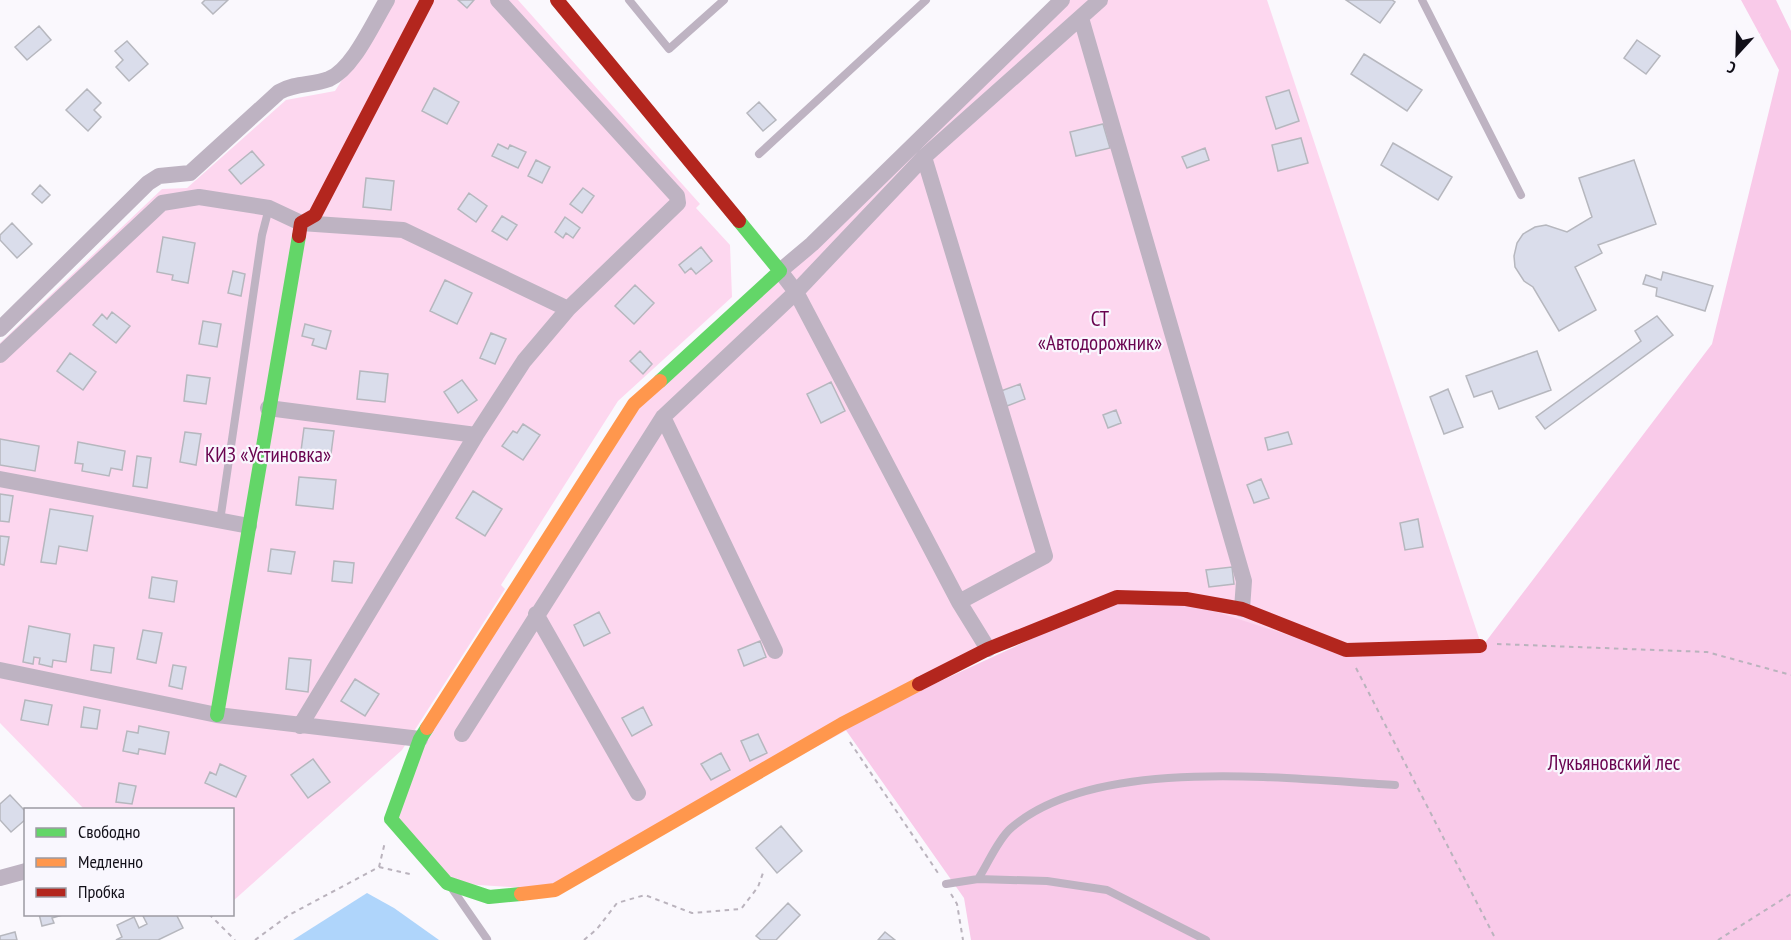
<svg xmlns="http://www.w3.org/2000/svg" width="1791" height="940" font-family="'PT Sans Narrow',sans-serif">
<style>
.green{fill:#fdd7ef}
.forest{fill:#f9cae9}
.water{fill:#afd5fb}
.building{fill:#daddeb;stroke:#b6b7be;stroke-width:1.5}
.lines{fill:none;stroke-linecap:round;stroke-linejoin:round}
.path{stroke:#bab3bd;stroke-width:2;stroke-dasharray:4.5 4.5;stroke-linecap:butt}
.lane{stroke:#beb3c2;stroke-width:8}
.street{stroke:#beb3c2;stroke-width:16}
.fast{stroke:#63d668;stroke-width:14}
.slow{stroke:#ff974d;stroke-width:14}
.jam{stroke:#b3261e;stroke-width:14}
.labels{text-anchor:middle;stroke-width:4.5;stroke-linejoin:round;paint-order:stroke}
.park-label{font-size:21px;fill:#69034f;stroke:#f9f7fe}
</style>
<rect width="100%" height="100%" fill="#faf8fd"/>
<path class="green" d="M 393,0 L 518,0 L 700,204 L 696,208 L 730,245 L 732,297 L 618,401 L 501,585 L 505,589 L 402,750 L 233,901 L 232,810 L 84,809 L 0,723 L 0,343 L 162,189 L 187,188 L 286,100 L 335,91 Z
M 1062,0 L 1267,0 L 1481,644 L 1346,643 L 1046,621 L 555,890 L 447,883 L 391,819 L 417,748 L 634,404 Z"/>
<path class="forest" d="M 1741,0 L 1776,0 L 1791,31 L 1791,940 L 971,940 L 964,898 L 843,726 L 1118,599 L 1186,602 L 1346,654 L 1481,648 L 1712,344 L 1779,70 Z"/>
<path class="water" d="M 367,893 L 394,908 L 439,940 L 293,940 Z"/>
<path class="building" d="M 205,0 L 228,0 L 213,14 L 202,3 Z
M 458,0 L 474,0 L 467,8 Z
M 1346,0 L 1392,0 L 1395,2 L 1380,23 Z
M 39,26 L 51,40 L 27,60 L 15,47 Z
M 1637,40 L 1660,56 L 1646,74 L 1624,58 Z
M 127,41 L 148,64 L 129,81 L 116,67 L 123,60 L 115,51 Z
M 1364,54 L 1422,90 L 1407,111 L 1351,74 Z
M 434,88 L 459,102 L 447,124 L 422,111 Z
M 87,89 L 101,103 L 94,110 L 101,117 L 88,131 L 66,110 Z
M 1289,90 L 1299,121 L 1276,129 L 1266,97 Z
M 759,102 L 776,120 L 763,131 L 747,113 Z
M 1103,124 L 1110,148 L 1076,156 L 1070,132 Z
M 1301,138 L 1308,163 L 1278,171 L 1272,145 Z
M 1393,143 L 1452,177 L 1438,200 L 1381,165 Z
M 498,144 L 508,149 L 510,145 L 526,152 L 518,168 L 492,156 Z
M 1205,148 L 1209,160 L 1187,168 L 1182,157 Z
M 252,151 L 264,165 L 241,184 L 229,170 Z
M 536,160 L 550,167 L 542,183 L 528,176 Z
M 1634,160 L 1656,224 L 1598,245 L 1602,253 L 1575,267 L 1596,310 L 1559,331 L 1533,287 L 1524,281 L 1515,267 L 1514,256 L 1517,243 L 1523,234 L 1535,227 L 1546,225 L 1567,232 L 1592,217 L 1579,178 Z
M 366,178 L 394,181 L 391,210 L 363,207 Z
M 40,185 L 50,195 L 42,203 L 32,194 Z
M 583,188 L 594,196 L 582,213 L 570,204 Z
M 469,193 L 487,206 L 476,222 L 458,209 Z
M 502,216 L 517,225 L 507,240 L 492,231 Z
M 565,217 L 580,228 L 573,238 L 566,233 L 563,238 L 555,232 Z
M 12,223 L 32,244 L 17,258 L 0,240 L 0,235 Z
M 163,237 L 195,243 L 188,283 L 172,280 L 173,275 L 157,272 Z
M 701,247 L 712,261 L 696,274 L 691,268 L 685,273 L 679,265 Z
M 233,271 L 245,274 L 241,296 L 228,293 Z
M 1663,272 L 1713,286 L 1705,311 L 1656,296 L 1657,288 L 1643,284 L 1646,275 L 1661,280 Z
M 445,280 L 472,293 L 457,324 L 430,311 Z
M 635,285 L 654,303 L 634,324 L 615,306 Z
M 112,312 L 130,326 L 116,343 L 93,325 L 102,314 L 107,319 Z
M 1657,316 L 1673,335 L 1545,429 L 1536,417 L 1641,341 L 1635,331 Z
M 203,321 L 221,324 L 217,347 L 199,344 Z
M 305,324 L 331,331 L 326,349 L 312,345 L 314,339 L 302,336 Z
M 491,333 L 506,339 L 495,364 L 480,358 Z
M 640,351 L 652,364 L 643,374 L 630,361 Z
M 1537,351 L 1551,390 L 1499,409 L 1492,391 L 1474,397 L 1466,376 Z
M 70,353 L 96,372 L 83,390 L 57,371 Z
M 360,371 L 388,374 L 385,402 L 357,399 Z
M 187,375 L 210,378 L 206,404 L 184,401 Z
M 462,380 L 477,400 L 458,413 L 444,392 Z
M 831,382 L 845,411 L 821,423 L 807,394 Z
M 1020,384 L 1025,399 L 1007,406 L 1001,391 Z
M 1448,389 L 1463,427 L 1444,434 L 1430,397 Z
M 1116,410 L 1121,423 L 1108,428 L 1103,415 Z
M 523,424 L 540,435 L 523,460 L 502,446 L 513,431 L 517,433 Z
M 304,428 L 334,431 L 331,454 L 301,451 Z
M 185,432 L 201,434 L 196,465 L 180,462 Z
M 1288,432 L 1292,444 L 1268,450 L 1265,438 Z
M 0,439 L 39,446 L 35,471 L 0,465 Z
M 78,442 L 125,451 L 122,470 L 111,468 L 109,476 L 82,471 L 83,464 L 75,463 Z
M 137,456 L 151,458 L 147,488 L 133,486 Z
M 299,477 L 336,480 L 333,509 L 296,505 Z
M 1261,479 L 1269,498 L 1254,503 L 1247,485 Z
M 473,491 L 502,509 L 485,536 L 456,518 Z
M 0,494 L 13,496 L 9,522 L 0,521 Z
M 50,509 L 93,516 L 87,551 L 59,546 L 56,564 L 41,562 Z
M 1418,519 L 1423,547 L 1405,550 L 1400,523 Z
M 0,536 L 9,537 L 4,565 L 0,564 Z
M 271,549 L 295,552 L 291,574 L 268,571 Z
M 334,561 L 354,563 L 352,583 L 332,581 Z
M 1232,567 L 1234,584 L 1209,587 L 1206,570 Z
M 152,577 L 177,581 L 174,602 L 149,598 Z
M 599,612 L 610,633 L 584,646 L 574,625 Z
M 29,626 L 70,634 L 66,662 L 53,660 L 52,667 L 39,664 L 40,658 L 34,657 L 33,664 L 23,662 Z
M 143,630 L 162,633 L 156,663 L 137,659 Z
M 760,641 L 766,657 L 744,666 L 738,650 Z
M 94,645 L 114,648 L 111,673 L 91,670 Z
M 289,658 L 311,660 L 308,692 L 286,689 Z
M 173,665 L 186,667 L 182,689 L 169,686 Z
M 355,679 L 379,694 L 365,716 L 341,701 Z
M 25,700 L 52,705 L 48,725 L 21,720 Z
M 84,707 L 100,710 L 97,729 L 81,727 Z
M 643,707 L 652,725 L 632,736 L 622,718 Z
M 139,726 L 169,732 L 165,754 L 139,749 L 138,754 L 123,751 L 127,731 L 138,733 Z
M 758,734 L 767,753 L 750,761 L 741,741 Z
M 721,753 L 730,770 L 711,780 L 701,764 Z
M 313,759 L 330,782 L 308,798 L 291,775 Z
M 220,764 L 246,776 L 236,797 L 205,783 L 210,772 L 216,775 Z
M 119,783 L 136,786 L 132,804 L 116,802 Z
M 10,795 L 26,812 L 26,819 L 11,832 L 0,820 L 0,804 Z
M 781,826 L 802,851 L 777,873 L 756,848 Z
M 788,903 L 800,915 L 776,940 L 761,940 L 756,936 Z
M 39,914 L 66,914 L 52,918 L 54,923 L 42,926 Z
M 142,914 L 176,914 L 183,928 L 158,940 L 116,940 L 122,937 L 117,925 L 134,917 L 139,928 L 147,924 Z
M 15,932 L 17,940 L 0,940 L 0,936 Z
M 885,932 L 895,940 L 878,940 Z"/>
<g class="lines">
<path class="path" d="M 1497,644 L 1707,652 L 1791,675
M 1356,668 L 1496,940
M 850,742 L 940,876
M 379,867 L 414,875
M 951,894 L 957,904 L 963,940
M 209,914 L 235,940
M 255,940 L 289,915 L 379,867 L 385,842
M 584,940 L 597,929 L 617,903 L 645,895 L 692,913 L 741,909 L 758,887 L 764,870
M 1718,940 L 1791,894"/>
<path class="lane" d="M 629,0 L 669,49 L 724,0
M 1422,0 L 1521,195
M 759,154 L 926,0
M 220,521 L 262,235 L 269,208
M 978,879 L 1047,881 L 1107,890 L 1206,940
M 946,884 L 978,879 C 988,864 997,841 1010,829 C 1094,754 1289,779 1395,785
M 453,890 L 487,939"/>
<path class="street" d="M 1081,18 L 1244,581 L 1242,609
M 0,329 L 148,183 L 159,176 L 190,173 L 279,92 C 297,82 311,86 329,79 C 353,69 373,23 387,0
M 0,355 L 162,203 L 199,197 L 269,208 L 301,223 L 403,230 L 568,309
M 268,408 L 476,435
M 663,417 L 775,651
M 0,479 L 249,526
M 959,602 L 1045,556 L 924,157 L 1100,0
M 536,614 L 638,793
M 988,649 L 959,602 L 796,292 L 780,271 L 812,244 L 1062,0
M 0,670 L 217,715 L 420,739
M 300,726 L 476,435 L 524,361 L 568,309 L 678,203 L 677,196 L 498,0
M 462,734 L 663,417 L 796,292 L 924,157
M 0,878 L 26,871"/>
<path class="fast" d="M 660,381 L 780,271 L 739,221
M 217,715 L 299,236
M 427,728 L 420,739 L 391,819 L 447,883 L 489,897 L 521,894"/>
<path class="slow" d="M 427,728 L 634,404 L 660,381
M 521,894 L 555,890 L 842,724 L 919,684"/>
<path class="jam" d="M 557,0 L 739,221
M 299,236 L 301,223 L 315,215 L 427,0
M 919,684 L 988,649 L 1117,597 L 1186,599 L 1242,609 L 1346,650 L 1480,646"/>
</g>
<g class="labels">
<g class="park-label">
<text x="1100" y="326">СТ<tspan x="1100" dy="24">«Автодорожник»</tspan></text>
<text x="268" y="462">КИЗ «Устиновка»</text>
<text x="1614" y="770">Лукьяновский лес</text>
</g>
</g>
<rect x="24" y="808" width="210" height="108" fill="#f9f7fe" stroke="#9c9aa2" stroke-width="1.5"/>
<rect x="36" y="828" width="30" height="9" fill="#63d668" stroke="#9c9aa2" stroke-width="1.5"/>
<text x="78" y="838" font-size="18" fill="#110f18">Свободно</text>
<rect x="36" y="858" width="30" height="9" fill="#ff974d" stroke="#9c9aa2" stroke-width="1.5"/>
<text x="78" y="868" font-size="18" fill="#110f18">Медленно</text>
<rect x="36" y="888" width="30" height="9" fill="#b3261e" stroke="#9c9aa2" stroke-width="1.5"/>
<text x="78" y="898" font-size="18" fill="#110f18">Пробка</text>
<g transform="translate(1737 54) rotate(202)" stroke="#f9f7fe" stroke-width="4.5" paint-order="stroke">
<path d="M0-4.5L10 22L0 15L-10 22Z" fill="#110f18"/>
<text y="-9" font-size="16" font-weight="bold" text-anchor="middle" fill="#110f18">С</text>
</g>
</svg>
